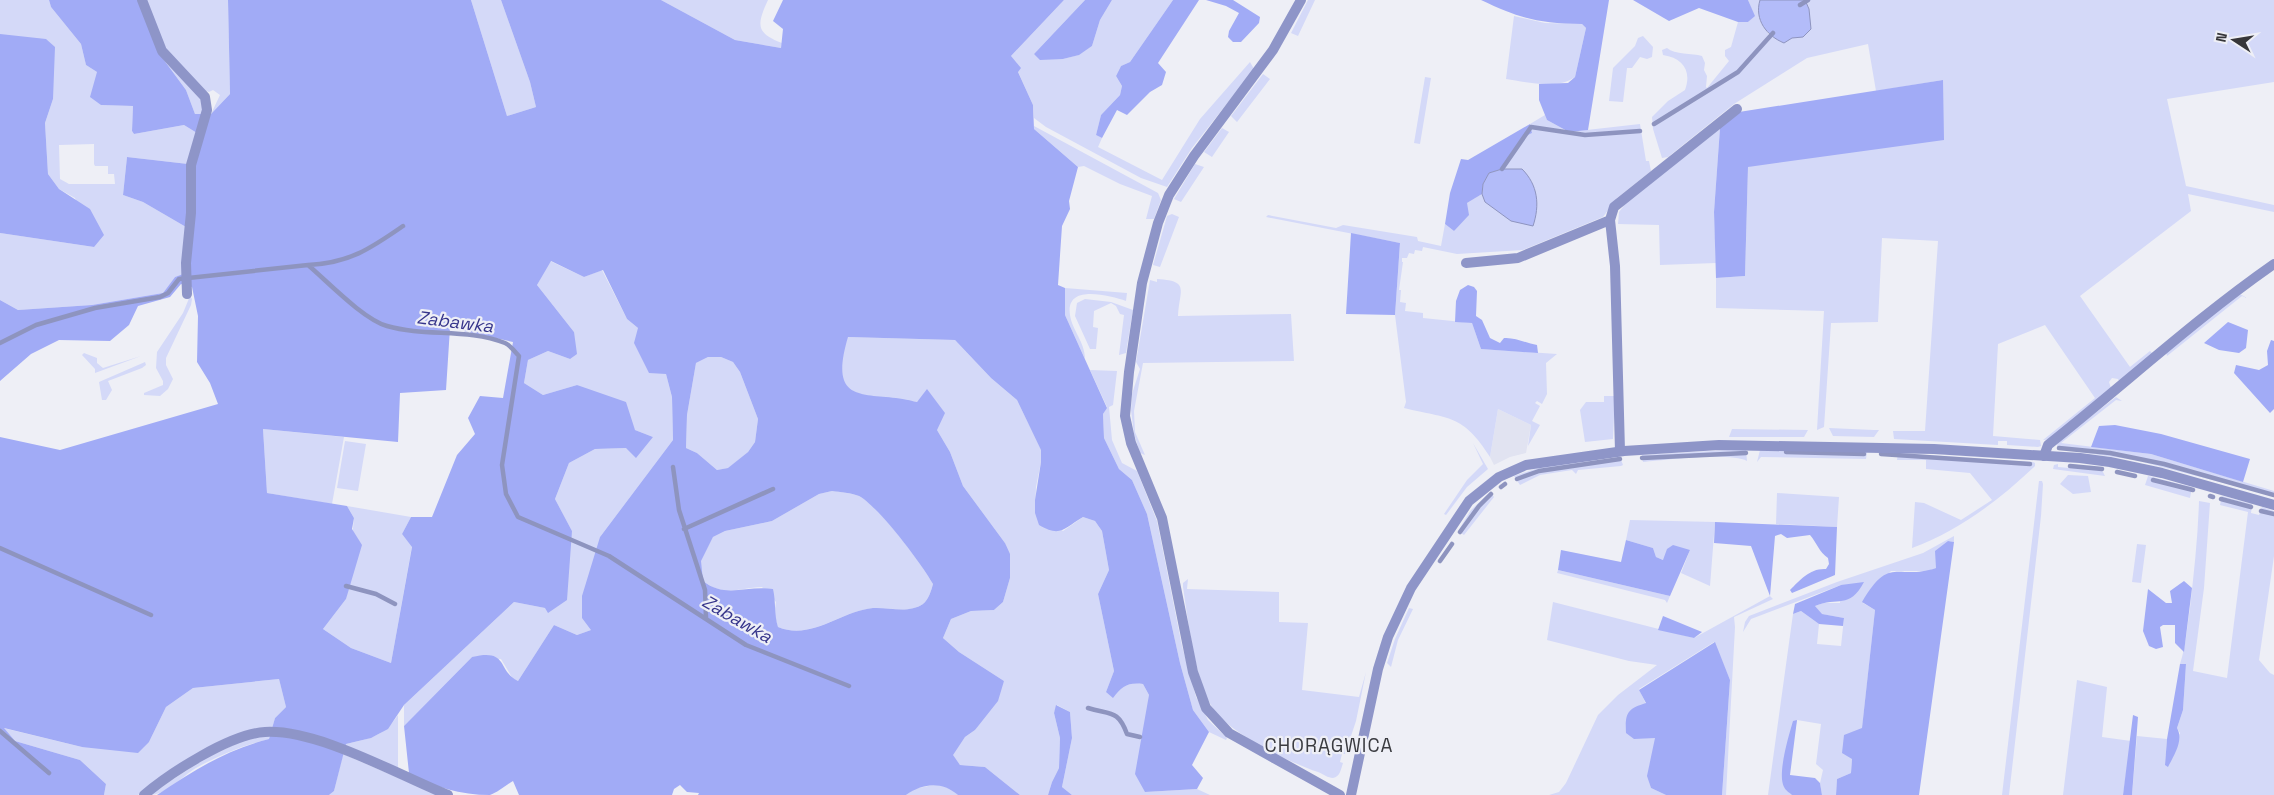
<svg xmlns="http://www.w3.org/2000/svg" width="2274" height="795" font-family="'Space Grotesk',sans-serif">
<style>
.built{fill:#e1e3f1}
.green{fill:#d4d9f8;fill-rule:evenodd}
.forest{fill:#a1abf6;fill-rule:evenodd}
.water{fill:#b3bcf9;stroke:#8e94bf}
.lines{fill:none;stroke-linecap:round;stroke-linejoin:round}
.stream{stroke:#8e94bf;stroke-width:4.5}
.minor{stroke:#8e95c8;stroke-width:10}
.tertiary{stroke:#8e95c8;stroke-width:10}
.labels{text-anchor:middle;stroke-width:4.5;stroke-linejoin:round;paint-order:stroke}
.water-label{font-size:18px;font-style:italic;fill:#36358b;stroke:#eeeff6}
.quarter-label{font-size:19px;letter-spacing:1px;fill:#3a3b40;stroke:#eeeff6}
</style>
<rect width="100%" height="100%" fill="#eeeff6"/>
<path class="built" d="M 1498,409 L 1531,425 L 1526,453 L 1510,457 L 1494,465 L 1490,457 Z"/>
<path class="green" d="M 0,0 L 49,0 L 51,7 L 81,44 L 86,65 L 97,72 L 101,105 L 133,106 L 132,131 L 134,134 L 184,125 L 197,133 L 188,164 L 127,157 L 123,195 L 143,202 L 186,227 L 183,274 L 175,277 L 163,293 L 92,305 L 18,310 L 0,300 L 0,233 L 94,247 L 75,198 L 59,189 L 48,174 L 45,123 L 53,99 L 0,34 ZM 94,144 L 94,164 L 95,166 L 108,166 L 108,174 L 114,174 L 115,184 L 69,184 L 60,179 L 59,145 Z
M 145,0 L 228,0 L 230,94 L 211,114 L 220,95 L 213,90 L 209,92 L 206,91 L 166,52 Z
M 471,0 L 501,0 L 530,82 L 536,107 L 507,116 Z
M 661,0 L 768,0 C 757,24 755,33 782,43 L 781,48 L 735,40 Z
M 1064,0 L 1085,0 L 1034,54 L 1063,59 L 1078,55 L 1092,46 L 1100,20 L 1112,0 L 1173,0 L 1130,62 L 1121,66 L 1116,76 L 1122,86 L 1120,95 L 1101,115 L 1096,135 L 1102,138 L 1098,147 L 1162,180 L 1200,119 L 1250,62 L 1254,69 L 1192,148 L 1167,187 L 1141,178 L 1046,127 L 1034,118 L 1033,105 L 1011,56 Z
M 1308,0 L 1315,0 L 1298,36 L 1291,33 Z
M 1748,0 L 1760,0 C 1756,13 1764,26 1770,37 L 1809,9 L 1805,0 L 2274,0 L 2274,82 L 2167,99 L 2186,186 L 2274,205 L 2274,212 L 2188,194 L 2191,211 L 2080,296 L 2130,367 L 2150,351 L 2153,354 L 2119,381 L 2118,379 L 2112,378 L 2109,382 L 2111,388 L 2050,439 L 2043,440 L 2095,398 L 2045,325 L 1998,344 L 1993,436 L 2040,440 L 2041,446 L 2038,447 L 2007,445 L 2007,441 L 1998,441 L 1998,445 L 1894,439 L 1893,431 L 1925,431 L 1938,241 L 1882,238 L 1878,322 L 1831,323 L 1824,427 L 1817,430 L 1824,311 L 1716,308 L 1716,278 L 1745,276 L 1748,167 L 1943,80 L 1876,91 L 1868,44 L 1807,58 L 1734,104 L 1668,157 L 1662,158 L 1653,129 L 1652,117 L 1668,101 L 1685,90 C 1692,71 1683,58 1663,55 L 1662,50 L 1667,48 C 1675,55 1692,53 1702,56 L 1705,63 L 1704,70 L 1707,76 L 1706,87 L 1707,88 L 1729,61 L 1725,56 L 1725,50 L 1731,47 L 1738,22 L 1748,22 L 1754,16 Z
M 1514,16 L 1545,23 L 1582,24 L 1586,28 L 1575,77 C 1557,90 1527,82 1506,79 Z
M 1643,36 L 1653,47 L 1652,57 L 1647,59 L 1640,57 L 1632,68 L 1627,68 L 1623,102 L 1609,101 L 1613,68 L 1635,46 L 1638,38 Z
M 161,56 L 201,97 L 203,114 L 195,114 L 186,90 Z
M 1263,74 L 1270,79 L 1237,122 L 1231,116 Z
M 1425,77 L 1431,78 L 1420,144 L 1414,143 Z
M 1545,115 L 1547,120 L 1569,132 L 1640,124 L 1646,161 L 1649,161 L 1651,171 L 1617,198 L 1603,217 L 1523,250 L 1457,254 L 1423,247 L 1422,251 L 1415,250 L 1414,254 L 1409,253 L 1407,258 L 1402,258 L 1402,262 L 1403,262 L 1399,290 L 1401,290 L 1400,302 L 1406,303 L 1405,311 L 1423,313 L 1423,318 L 1472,323 L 1481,349 L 1557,354 L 1546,363 L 1547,394 L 1542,404 L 1537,401 L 1535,403 L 1540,406 L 1532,421 L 1540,425 L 1528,446 L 1531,425 L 1498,409 L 1490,457 C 1463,414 1449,419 1404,408 L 1406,402 L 1395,315 L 1400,243 L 1266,217 L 1268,215 L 1336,228 L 1343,225 L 1417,237 L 1418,241 L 1441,246 L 1445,224 L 1454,231 L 1467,203 L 1482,194 L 1485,202 L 1493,207 L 1522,169 L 1502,169 L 1524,137 L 1532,133 L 1530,124 Z
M 1034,126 L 1158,193 L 1161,200 L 1154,219 L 1146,219 L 1152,196 L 1120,184 L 1084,166 L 1078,167 L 1034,129 Z
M 1222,128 L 1229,132 L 1212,157 L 1204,152 Z
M 1720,128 L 1714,212 L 1716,263 L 1660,265 L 1659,225 L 1618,224 L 1619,212 L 1626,203 Z
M 1195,164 L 1204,167 L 1181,202 L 1174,199 Z
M 1172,214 L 1179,217 L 1160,267 L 1153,265 L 1167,216 Z
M 550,261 L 584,277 L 602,270 L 627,319 L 638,328 L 666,374 L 672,397 L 673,440 L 600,537 L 591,630 L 577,635 L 554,625 L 518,681 L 513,679 L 501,659 L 472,657 L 404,726 L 404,705 L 514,602 L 545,608 L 572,531 L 555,499 L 569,463 L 595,449 L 626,448 L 653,437 L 635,430 L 577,385 L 543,395 L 524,383 L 528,360 L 548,351 L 570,359 L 574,332 L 537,285 Z
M 1157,279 C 1191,281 1179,290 1178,316 L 1291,314 L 1294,361 L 1143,363 L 1134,411 L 1135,432 L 1145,455 L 1140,453 L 1134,434 L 1131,410 L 1132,394 L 1140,369 L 1136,362 L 1150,280 L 1157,282 Z
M 1065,288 L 1127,293 L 1126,301 C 1110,296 1065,283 1070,315 C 1072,330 1085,342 1085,359 L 1065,315 Z
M 2238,293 L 2247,298 L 2242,296 L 2167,356 L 2166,352 Z
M 190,296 L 192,299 L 191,305 L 166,358 L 166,365 L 173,379 L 168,389 L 160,396 L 144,395 L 144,393 L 163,385 L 163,381 L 156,368 L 157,352 L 183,313 Z
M 1085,299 L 1111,302 L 1133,310 L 1126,353 L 1119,355 L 1124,315 L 1120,314 L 1116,306 L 1111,303 L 1094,311 L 1093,327 L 1098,328 L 1096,349 L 1090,349 L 1075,316 L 1077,303 Z
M 847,337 L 955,340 L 991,378 L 1017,400 L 1041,449 L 1041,462 L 1036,487 L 1035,513 L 1063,531 L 1083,517 L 1095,521 L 1102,531 L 1109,570 L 1098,594 L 1114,671 L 1106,692 L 1131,682 L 1143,684 L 1149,695 L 1145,792 L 1197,789 L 1210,795 L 1072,795 L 1062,787 L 1072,738 L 1070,712 L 1057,705 L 1054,713 L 1060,738 L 1059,768 L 1052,782 L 1048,795 L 1020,795 L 985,767 L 960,765 L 952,755 L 965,737 L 975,730 L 1004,681 L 959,652 L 943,638 L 951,619 L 971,611 L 994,610 L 1003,602 L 1010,578 L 1005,543 L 963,486 L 950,452 L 937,430 L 928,390 L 917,402 C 894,396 844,405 841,371 C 841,360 845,347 847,337 Z
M 84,353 L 97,358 L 97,363 L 103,368 L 141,356 L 95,373 L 95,369 L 82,355 Z
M 708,357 L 721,357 L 733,362 L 740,372 L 758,419 L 755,442 L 748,452 L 729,468 L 717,470 L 697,453 L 686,448 L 687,415 L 696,363 Z
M 145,362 L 146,365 L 142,368 L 108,381 L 112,390 L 106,400 L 102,400 L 99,382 Z
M 1090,370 L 1117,371 L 1113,405 L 1109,407 L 1112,440 L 1122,463 L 1137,471 L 1157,521 L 1182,646 L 1196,697 L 1208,720 L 1227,738 L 1226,740 L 1209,732 L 1193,710 L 1180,663 L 1147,514 L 1132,480 L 1119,469 L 1104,438 L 1103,414 L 1107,407 Z
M 1604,396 L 1615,396 L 1613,439 L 1585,442 L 1580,410 L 1586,402 L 1604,402 Z
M 2116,397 L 2122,401 L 2116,400 L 2061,443 L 2151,454 L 2274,491 L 2274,496 L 2135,460 L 2058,449 L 2057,445 L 2059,441 Z
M 1829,428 L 1874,430 L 1879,430 L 1874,437 L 1833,436 Z
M 263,429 L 344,437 L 332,504 L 267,493 Z
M 1732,429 L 1808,430 L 1804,437 L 1729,437 Z
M 345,441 L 366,444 L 358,491 L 337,488 Z
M 1473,443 L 1488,469 L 1467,487 L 1446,515 L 1444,514 L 1467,480 L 1483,464 Z
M 1746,449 L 1747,461 C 1730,452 1665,460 1643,462 L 1642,455 Z
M 1760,450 L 1867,452 L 1866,459 L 1761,457 L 1757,462 Z
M 1898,453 L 2033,462 L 2035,463 L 2035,466 C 1999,500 1959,531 1912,548 L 1915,502 L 1924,503 L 1961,520 L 1992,500 L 1970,473 L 1926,469 L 1926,460 L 1897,460 Z
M 1620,457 L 1623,465 L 1621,466 L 1578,470 L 1576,474 L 1572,470 L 1540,475 L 1520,485 L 1514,476 L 1538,468 Z
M 2058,464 L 2058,467 L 2069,468 L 2070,464 L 2101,468 L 2105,476 L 2053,469 L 2054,465 Z
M 2068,475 L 2088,476 L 2091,492 L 2073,494 L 2060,484 Z
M 2148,476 L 2192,487 L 2190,498 L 2145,485 Z
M 2039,481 L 2042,481 L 2043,484 L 2041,516 L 2009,795 L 2002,795 Z
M 832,491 C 840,492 851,493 859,496 C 879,506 921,563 933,584 C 931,591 929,599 923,604 C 908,614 890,607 874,608 C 840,611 811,641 778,627 L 774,614 L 776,602 L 762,587 C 738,588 724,597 703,581 L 700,561 L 713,537 L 725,531 L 772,521 L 819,494 Z
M 1490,492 L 1494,497 L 1464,535 L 1458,531 L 1471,510 Z
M 1777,493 L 1839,497 L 1837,527 L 1776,524 Z
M 2222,496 L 2252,504 L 2251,513 L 2259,515 L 2262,507 L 2274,511 L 2274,556 L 2259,660 L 2270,673 L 2274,675 L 2274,795 L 2132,795 L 2137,736 L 2167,739 L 2165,765 L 2180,733 L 2177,728 L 2183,710 L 2186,664 L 2180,664 C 2186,646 2187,627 2190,608 C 2194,572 2198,536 2199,501 L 2210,503 L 2204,588 L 2193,671 L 2227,678 L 2248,512 L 2220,505 Z
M 347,506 L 411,517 L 402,534 L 412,546 L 391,663 L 351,648 L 323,629 L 346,599 L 354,518 Z
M 1630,520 L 1715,522 L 1710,586 L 1681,573 L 1690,550 L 1663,560 L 1656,557 L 1653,548 L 1626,540 Z
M 1954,536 L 1954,542 L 1948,541 L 1936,568 L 1928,571 L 1891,571 L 1863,603 L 1875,610 L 1862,729 L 1844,736 L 1852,759 L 1851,773 L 1837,779 L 1836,795 L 1822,795 L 1820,783 L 1823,770 L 1816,764 L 1821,724 L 1797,720 L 1784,787 L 1792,795 L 1768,795 L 1793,614 L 1801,611 L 1819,624 L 1817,644 L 1841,646 L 1844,618 L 1821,614 L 1815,606 L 1823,603 L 1840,603 L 1841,585 L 1751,619 L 1743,632 L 1745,622 L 1749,616 L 1837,582 L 1923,553 Z
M 2137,544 L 2146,545 L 2141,583 L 2132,582 Z
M 1558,570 L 1670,596 L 1667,603 L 1665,600 L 1557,573 Z
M 1188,579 L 1187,589 L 1279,592 L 1279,622 L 1308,623 L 1302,690 L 1359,697 L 1366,672 L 1356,721 L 1345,754 L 1342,754 L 1340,762 L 1343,763 C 1341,769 1340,777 1333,778 C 1328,778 1323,774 1318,772 C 1290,763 1227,732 1212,707 C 1195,678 1188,621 1183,587 L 1183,583 Z
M 1770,596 L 1773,599 L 1734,617 L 1735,627 L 1726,795 L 1722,795 L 1730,680 L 1714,642 L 1639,689 C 1646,704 1654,721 1655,738 C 1655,758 1644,766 1651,788 L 1666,795 L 1549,795 L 1559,792 L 1566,783 L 1598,715 L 1618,695 L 1657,665 L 1629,661 L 1547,640 L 1553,602 L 1694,638 Z
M 1409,608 L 1413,609 L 1398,640 L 1391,667 L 1387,663 L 1395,639 Z
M 279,679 L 286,707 L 275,718 L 272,729 L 262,728 L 148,787 L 138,795 L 104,795 L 106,784 L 80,760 L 15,741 L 3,728 L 82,747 L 149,742 L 166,707 L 193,688 Z
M 2077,680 L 2107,687 L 2102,737 L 2131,741 L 2123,795 L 2063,795 Z
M 398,715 L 398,769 L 345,747 L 346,744 C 371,738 383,737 398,715 Z
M 270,735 L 269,739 C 244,745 219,755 196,768 C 181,777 167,795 149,795 L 204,759 L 244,740 Z
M 343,754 L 438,795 L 329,795 L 334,791 Z
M 938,784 L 951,789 L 958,795 L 906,795 L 914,789 Z"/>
<path class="forest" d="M 49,0 L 139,0 L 161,56 L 186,90 L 195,114 L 211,114 L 230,94 L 228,0 L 471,0 L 507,116 L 536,107 L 530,82 L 501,0 L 661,0 L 735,40 L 781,48 L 783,29 L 773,21 L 783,0 L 1064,0 L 1011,56 L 1021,68 L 1018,72 L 1033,105 L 1034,129 L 1078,167 L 1069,201 L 1070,209 L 1062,226 L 1058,285 L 1065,288 L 1065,315 L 1107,408 L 1103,414 L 1104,438 L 1119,469 L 1132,480 L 1147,514 L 1180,663 L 1193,710 L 1209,732 L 1192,765 L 1203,778 L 1197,789 L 1145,792 L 1135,774 L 1149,695 L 1143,684 C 1128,682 1122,686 1113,698 L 1106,692 L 1114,671 L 1098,594 L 1109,570 L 1102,531 L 1095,521 L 1083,517 C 1064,528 1061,538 1039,525 L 1035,513 L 1035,500 L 1041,462 L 1041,450 L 1017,400 L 991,378 L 955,340 L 848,337 C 826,411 871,389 917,402 L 927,389 L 945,413 L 937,430 L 950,452 L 963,486 L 1005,543 L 1010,554 L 1010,578 L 1003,602 L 994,610 L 971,611 L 951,619 L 943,638 L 959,652 L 1004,681 L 998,701 L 975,730 L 965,737 L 953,755 L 960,765 L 985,767 L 1020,795 L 958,795 C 942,781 923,783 906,795 L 698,795 L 699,793 L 687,792 L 680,785 L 674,789 L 672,795 L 519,795 L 513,781 C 506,785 497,793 490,795 C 461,795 433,787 409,773 L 404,726 L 472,657 C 509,648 497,671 518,681 L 554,625 L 577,635 L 591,630 L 582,618 L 582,596 L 600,537 L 673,440 L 672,397 L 666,374 L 649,373 L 634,343 L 638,328 L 627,319 L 603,270 L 584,277 L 551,261 L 537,285 L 574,332 L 577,354 L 570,359 L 548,351 L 528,360 L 524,383 L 543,395 L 577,385 L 626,402 L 635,430 L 653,437 L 636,458 L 626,448 L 595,449 L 569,463 L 555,499 L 572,531 L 567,600 L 548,613 L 545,608 L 514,602 L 404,705 L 388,729 L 371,738 L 346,744 L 334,791 L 329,795 L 157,795 C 194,770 226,750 269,739 L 275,718 L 286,707 L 279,679 L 193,688 L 166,707 L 149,742 L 138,753 L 82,747 L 4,728 L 15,741 L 80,760 L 106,784 L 104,795 L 0,795 L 0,437 L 60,450 L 218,404 L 210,383 L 197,362 L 198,316 L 192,287 L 181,284 L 170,297 L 138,306 L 129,325 L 110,341 L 59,340 L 31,354 L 0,381 L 0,300 L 18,310 L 92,305 L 163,293 L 175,277 L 183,274 L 186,227 L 143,202 L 123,195 L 127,157 L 188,164 L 197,133 L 184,125 L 134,134 L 132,131 L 133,106 L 101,105 L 90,97 L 97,72 L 86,65 L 81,44 L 51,7 ZM 450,328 L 513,342 L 503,398 L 480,396 L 468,418 L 475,434 L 457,455 L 432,517 L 411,517 L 402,534 L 412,547 L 391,663 L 351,648 L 323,629 L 346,599 L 362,545 L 352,529 L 354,518 L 347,506 L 267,493 L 263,429 L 398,442 L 400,393 L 446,390 ZM 708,357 L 721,357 L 733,362 L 740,372 L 758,419 L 755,442 L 748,452 L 728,468 L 717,470 L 697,453 L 686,448 L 687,415 L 696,363 ZM 832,491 C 840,492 851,493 859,496 C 879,507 921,563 933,584 C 931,591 929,599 923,604 C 908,614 890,607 873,608 C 841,611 811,641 778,627 C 774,614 776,602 773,589 C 746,585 726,599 703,581 L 701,561 L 713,537 L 725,531 L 772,521 L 819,494 Z
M 1085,0 L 1112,0 L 1100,20 L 1092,46 L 1079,55 L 1063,59 L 1040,60 L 1034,54 Z
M 1173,0 L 1199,0 L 1158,63 L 1166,72 L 1162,85 L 1150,92 L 1127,115 L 1117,110 L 1102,138 L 1096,135 L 1101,115 L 1120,95 L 1122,86 L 1116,76 L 1121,66 L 1130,62 Z
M 1206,0 L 1233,0 L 1260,17 L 1259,23 L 1241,42 L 1233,42 L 1228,37 L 1229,31 L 1239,13 L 1226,6 Z
M 1481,0 L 1609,0 L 1588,130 L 1569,132 L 1547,120 L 1539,100 L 1539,84 L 1568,83 L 1575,77 L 1586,28 L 1582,24 C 1538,23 1521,19 1481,0 Z
M 1633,0 L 1748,0 L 1755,16 L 1748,22 L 1738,22 L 1699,8 L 1669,21 Z
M 0,34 L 46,39 L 55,47 L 53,99 L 45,123 L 48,174 L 59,189 L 90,209 L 104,235 L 94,247 L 0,233 Z
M 1943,80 L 1944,140 L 1748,167 L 1745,276 L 1716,278 L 1714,212 L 1720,128 L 1739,112 Z
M 1530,124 L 1532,133 L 1524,137 L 1502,169 L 1489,173 L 1483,184 L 1482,194 L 1467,203 L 1469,215 L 1454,231 L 1445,224 L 1450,193 L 1461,159 L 1468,160 Z
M 1351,233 L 1400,243 L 1395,315 L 1346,314 Z
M 1468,285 L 1474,287 L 1477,291 L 1476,316 L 1482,320 L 1490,338 L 1500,343 L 1504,338 C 1514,337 1526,343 1537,345 L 1538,353 L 1481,349 L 1472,323 L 1455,322 L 1456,301 L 1460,290 Z
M 2228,322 L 2248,330 L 2246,348 L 2239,353 L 2219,350 L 2204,343 Z
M 2271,340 L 2274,341 L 2274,409 L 2270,413 L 2234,373 L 2236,365 L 2259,370 L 2268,365 L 2267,351 Z
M 2115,425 L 2161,434 L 2250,459 L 2243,482 L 2151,454 L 2091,447 L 2099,426 Z
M 1715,522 L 1837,527 L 1835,575 L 1792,593 L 1790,590 C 1800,580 1810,568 1826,569 L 1829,564 L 1828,558 C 1819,552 1817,543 1810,535 L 1787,538 L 1781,534 L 1775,536 L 1770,596 L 1751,546 L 1714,543 Z
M 1626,540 L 1653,548 L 1656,557 L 1663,560 L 1667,549 L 1673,545 L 1690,550 L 1670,596 L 1558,570 L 1561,550 L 1621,562 Z
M 1948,541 L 1954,542 L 1919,795 L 1836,795 L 1837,779 L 1851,773 L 1852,759 L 1842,753 L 1844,735 L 1862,728 L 1875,610 L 1862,602 C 1890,554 1897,581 1936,568 L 1935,551 Z
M 2184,581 L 2192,588 L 2184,652 L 2175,643 L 2175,625 L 2163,625 L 2160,627 L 2163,647 L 2156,649 L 2149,646 L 2143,631 L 2148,589 L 2166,603 L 2172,603 L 2170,591 Z
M 1864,582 C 1849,610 1838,596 1815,606 L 1822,614 L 1844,618 L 1843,626 L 1819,624 L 1801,611 L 1793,614 L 1795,604 L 1841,585 Z
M 1663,616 L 1702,632 L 1694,638 L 1658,630 Z
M 1715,642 L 1730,680 L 1722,795 L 1666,795 L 1651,788 L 1647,776 L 1655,738 L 1634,739 L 1626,733 C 1625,713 1627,709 1646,703 L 1639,690 Z
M 2180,664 L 2186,664 L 2183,710 L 2177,728 C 2184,740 2174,755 2168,767 L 2165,765 L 2167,739 Z
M 1056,705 L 1070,712 L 1072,738 L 1062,787 L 1072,795 L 1048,795 L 1052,782 L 1059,768 L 1060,738 L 1054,713 Z
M 2133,715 L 2138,717 L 2132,795 L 2123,795 Z
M 1797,720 L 1790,775 L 1815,778 L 1820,783 L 1822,795 L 1792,795 C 1790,793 1785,790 1784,787 C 1777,774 1789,735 1793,721 Z"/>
<path class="water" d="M 1760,0 L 1805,0 L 1809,9 L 1811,29 L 1803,37 L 1792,38 L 1784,43 C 1767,36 1754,20 1760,0 Z
M 1502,169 L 1522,169 C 1538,185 1540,205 1533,226 L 1511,221 L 1485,202 L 1482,194 L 1483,184 L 1489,173 Z"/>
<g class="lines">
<path class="stream" d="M 1800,5 L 1808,0
M 1654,124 L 1738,72 L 1773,33
M 1502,169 L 1531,127 L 1585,135 L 1640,131
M 308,265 C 349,263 370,249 403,226
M 0,343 L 36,325 L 95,308 L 160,297 L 168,293 L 179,279 L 308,265 C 328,282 363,319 387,326 C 425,337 468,328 505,343 C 510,345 515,352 519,356 L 502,465 L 506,494 L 518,517 L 609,556 L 746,645 L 849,686
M 2059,448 L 2110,453 L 2164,464 L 2274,495
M 1786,452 L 1864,454
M 1881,454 L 2030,464
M 1642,458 L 1746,453
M 2070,466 L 2102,469
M 673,467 L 679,510 L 705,590 L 706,618
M 2117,472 L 2135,476
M 1517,479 L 1539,471 L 1620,459
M 2153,480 L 2193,490
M 1501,487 L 1505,484
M 2210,496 L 2213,497
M 2221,499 L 2251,507
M 2261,511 L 2274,514
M 684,529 L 773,489
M 1460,532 L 1479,506 L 1491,494
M 0,548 L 151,615
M 1440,561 L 1452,544
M 346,586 L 376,594 L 395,604
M 1088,708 C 1110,715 1118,709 1127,734 L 1140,737
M 0,731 L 49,773"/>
<path class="minor" d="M 142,0 L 162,51 L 205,97 L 207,110 L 191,165 L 191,213 L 186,263 L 187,294
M 1610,220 L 1615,266 L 1620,451
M 1466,263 L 1518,258 L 1610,220 L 1614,207 L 1737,109
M 2044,456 L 2048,445 C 2124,385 2195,319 2274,264
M 144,795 C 170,773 230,734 265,732 C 318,729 398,775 448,795"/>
<path class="tertiary" d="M 1301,0 L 1273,50 L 1194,156 L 1169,195 L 1158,223 L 1142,283 L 1129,372 L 1125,416 L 1131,443 L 1162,518 L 1193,672 L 1206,708 L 1229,733 L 1340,795
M 1351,795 L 1378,669 L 1388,637 L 1411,588 L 1469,501 L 1499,477 L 1526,465 L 1624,451 L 1719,445 L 1934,449 L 2080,458 L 2110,462 L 2162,473 L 2274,505"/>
</g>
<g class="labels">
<g class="water-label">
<text transform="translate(455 322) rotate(7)" y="6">Zabawka</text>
<text transform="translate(737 619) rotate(30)" y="6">Zabawka</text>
</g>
<g class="quarter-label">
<text x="1329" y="752">CHORĄGWICA</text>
</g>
</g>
<g transform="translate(2234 40) rotate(282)" stroke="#eeeff6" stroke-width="4" paint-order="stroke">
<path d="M0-4L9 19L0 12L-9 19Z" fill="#363639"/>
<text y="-8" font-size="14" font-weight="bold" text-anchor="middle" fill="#363639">N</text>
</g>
</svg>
